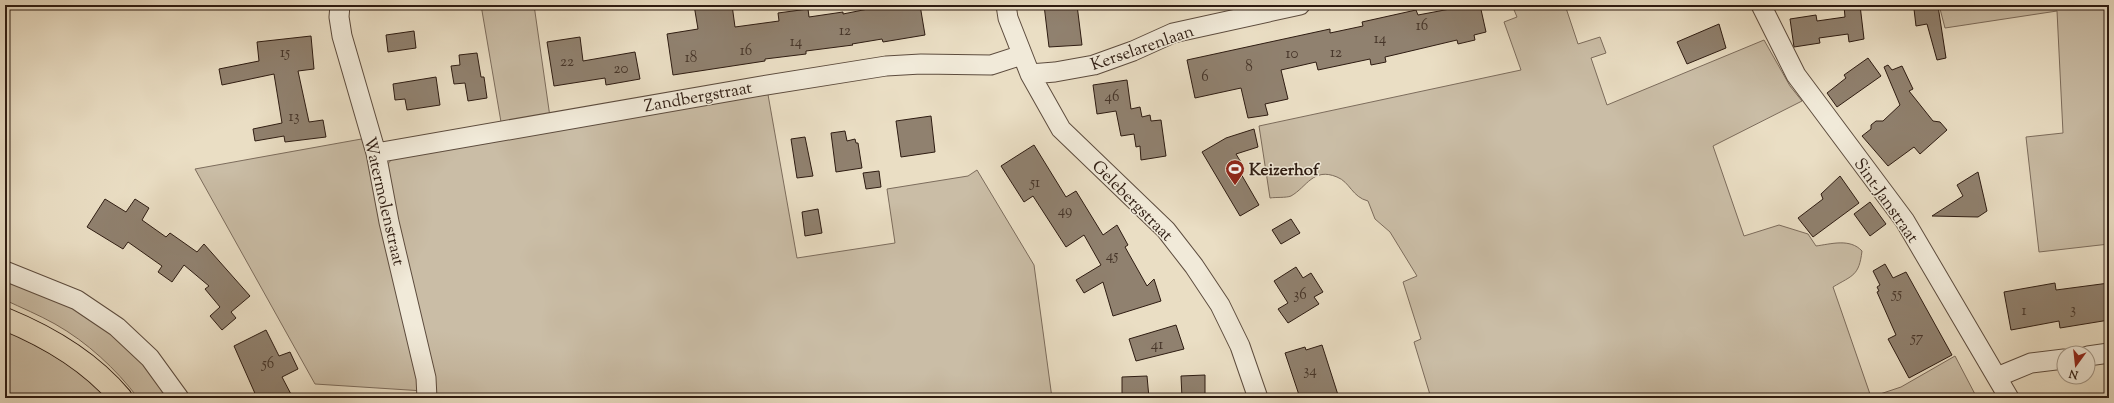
<svg xmlns="http://www.w3.org/2000/svg" width="2114" height="403" font-family="'Sorts Mill Goudy',serif">
<style>
.green{fill:#cabda6;stroke:#7c6c5c}
.building{fill:#90816f;stroke:#2e1c12}
.lines{fill:none;stroke-linecap:round;stroke-linejoin:round}
.minor-casing{stroke:#5d4c3e;stroke-width:21}
.highway-casing{stroke:#2e1c12;stroke-width:24}
.minor{stroke:#f1ead9;stroke-width:19}
.highway{stroke:#eadec4;stroke-width:22}
.labels{text-anchor:middle;stroke-width:3;stroke-linejoin:round;paint-order:stroke}
.number-label{font-size:15px;fill:#463529}
.street-label{font-size:17px;fill:#2e1c12;stroke:#f1ead9}
.poi-label{font-size:17px;font-weight:bold;fill:#2e1c12;stroke:#f1ead9;text-anchor:start}
</style>
<rect width="100%" height="100%" fill="#eadec4"/>
<filter id="stains"><feTurbulence type="fractalNoise" baseFrequency=".005" numOctaves="4"/><feColorMatrix values="0 0 0 0 .2 0 0 0 0 .09 0 0 0 0 .02 0 0 0 .5 -.17"/></filter>
<radialGradient id="worn" r=".72"><stop offset=".6" stop-color="#630" stop-opacity="0"/><stop offset="1" stop-color="#630" stop-opacity=".3"/></radialGradient>
<path class="green" d="M 481,5 L 534,5 L 550,117 L 501,122 Z
M 1512,5 L 1565,5 L 1578,44 L 1600,37 L 1606,53 L 1591,58 L 1607,105 L 1764,40 L 1790,86 L 1802,101 L 1713,146 L 1744,236 L 1779,225 L 1808,234 L 1816,246 C 1831,244 1850,238 1862,251 C 1859,276 1853,275 1833,287 L 1871,397 L 1901,387 L 1955,356 L 1977,398 L 1431,398 L 1414,342 L 1421,339 L 1403,282 L 1417,276 L 1390,232 L 1375,219 L 1368,201 C 1352,197 1350,182 1337,177 C 1313,167 1307,187 1291,196 C 1286,198 1276,197 1270,198 L 1259,126 L 1521,70 L 1504,22 L 1517,17 Z
M 1939,5 L 2086,5 L 2109,11 L 2109,244 L 2039,252 L 2026,137 L 2063,133 L 2057,11 L 1945,28 Z
M 767,89 L 797,258 L 895,243 L 887,189 L 968,176 L 977,170 L 1034,265 L 1052,398 L 432,398 L 386,166 L 392,159 Z
M 367,138 L 424,391 L 315,384 L 195,169 Z
M 5,278 L 59,299 L 105,328 L 133,351 L 171,398 L 138,398 C 116,369 87,342 55,324 C 39,315 22,308 5,300 Z
M 5,329 L 49,353 L 84,375 L 106,398 L 52,398 L 30,394 L 5,396 Z"/>
<path class="building" d="M 694,5 L 732,5 L 735,27 L 779,21 L 778,13 L 808,9 L 809,17 L 843,12 L 843,14 L 888,5 L 920,5 L 925,35 L 883,42 L 882,39 L 852,44 L 853,45 L 806,51 L 806,54 L 765,59 L 765,61 L 673,75 L 667,34 L 698,29 Z
M 1044,5 L 1077,5 L 1082,45 L 1049,47 Z
M 1449,5 L 1480,5 L 1486,32 L 1474,35 L 1475,40 L 1458,44 L 1457,40 L 1398,54 L 1385,57 L 1386,62 L 1371,65 L 1370,59 L 1318,70 L 1316,62 L 1281,70 L 1288,99 L 1265,104 L 1268,115 L 1248,118 L 1241,88 L 1195,98 L 1187,60 L 1330,29 L 1330,33 L 1363,26 L 1362,22 L 1416,10 L 1418,15 L 1450,9 Z
M 1860,5 L 1864,39 L 1849,42 L 1848,34 L 1819,38 L 1820,43 L 1794,47 L 1790,19 L 1816,15 L 1817,21 L 1845,17 L 1844,6 Z
M 1938,6 L 1946,58 L 1937,60 L 1927,24 L 1916,26 L 1914,9 Z
M 1719,24 L 1726,48 L 1687,64 L 1677,42 Z
M 414,31 L 416,48 L 388,52 L 386,35 Z
M 311,36 L 314,69 L 298,71 L 309,122 L 323,120 L 326,137 L 285,142 L 284,136 L 255,141 L 253,129 L 282,123 L 274,74 L 222,85 L 219,69 L 259,61 L 257,42 Z
M 580,37 L 583,61 L 635,52 L 640,79 L 606,85 L 605,78 L 554,86 L 547,42 Z
M 477,53 L 481,77 L 484,77 L 487,98 L 468,101 L 465,83 L 454,84 L 451,66 L 460,65 L 459,55 Z
M 1868,58 L 1881,76 L 1837,107 L 1827,93 L 1846,78 L 1844,75 Z
M 1888,65 L 1892,70 L 1902,66 L 1913,89 L 1909,91 L 1933,121 L 1940,122 L 1947,130 L 1920,154 L 1914,147 L 1888,166 L 1862,136 L 1871,129 L 1871,125 L 1876,121 L 1883,121 L 1900,105 L 1884,67 Z
M 436,77 L 440,105 L 407,110 L 405,99 L 395,100 L 393,84 Z
M 1127,80 L 1131,109 L 1140,107 L 1142,117 L 1150,115 L 1151,121 L 1161,120 L 1166,156 L 1141,160 L 1140,146 L 1136,147 L 1134,134 L 1121,136 L 1116,111 L 1097,114 L 1093,85 Z
M 931,116 L 935,152 L 901,157 L 896,121 Z
M 1254,129 L 1258,147 L 1236,154 L 1242,164 L 1237,167 L 1259,205 L 1240,216 L 1202,152 L 1226,138 Z
M 845,131 L 847,141 L 855,139 L 856,143 L 858,143 L 862,168 L 836,172 L 831,133 Z
M 805,137 L 813,176 L 797,178 L 791,139 Z
M 1034,145 L 1066,197 L 1076,191 L 1103,235 L 1117,225 L 1128,245 L 1125,247 L 1147,286 L 1154,279 L 1161,301 L 1113,316 L 1103,282 L 1084,293 L 1076,280 L 1101,265 L 1084,235 L 1066,247 L 1033,196 L 1024,202 L 1001,166 Z
M 879,171 L 881,187 L 866,189 L 863,173 Z
M 1978,172 L 1987,211 L 1978,217 L 1932,216 L 1963,196 L 1957,185 Z
M 1840,176 L 1859,203 L 1813,237 L 1798,218 L 1823,199 L 1821,194 Z
M 105,199 L 126,212 L 135,199 L 149,208 L 142,220 L 166,237 L 170,233 L 197,252 L 204,244 L 250,296 L 231,312 L 236,318 L 222,330 L 210,316 L 220,307 L 205,289 L 209,286 L 184,265 L 172,282 L 158,272 L 162,266 L 128,242 L 123,249 L 87,227 Z
M 1870,202 L 1886,224 L 1870,236 L 1854,214 Z
M 818,209 L 822,233 L 805,236 L 802,212 Z
M 1291,219 L 1300,233 L 1281,244 L 1272,230 Z
M 1885,264 L 1893,278 L 1906,272 L 1952,355 L 1909,378 L 1888,339 L 1896,335 L 1877,292 L 1879,291 L 1877,287 L 1880,285 L 1873,271 Z
M 1296,267 L 1303,278 L 1311,273 L 1323,292 L 1314,297 L 1319,304 L 1288,323 L 1278,309 L 1288,303 L 1274,281 Z
M 2055,283 L 2056,290 L 2109,283 L 2109,320 L 2060,328 L 2059,321 L 2011,330 L 2004,292 Z
M 1176,325 L 1184,349 L 1136,361 L 1129,339 Z
M 266,330 L 279,356 L 290,352 L 298,369 L 282,377 L 293,398 L 257,398 L 234,346 Z
M 1322,345 L 1339,398 L 1300,398 L 1285,353 L 1305,347 L 1306,350 Z
M 1205,375 L 1205,398 L 1182,398 L 1181,376 Z
M 1147,376 L 1149,398 L 1122,398 L 1122,377 Z"/>
<g class="lines">
<defs>
<path id="minor" d="M 340,5 L 339,17 L 342,36 L 376,153 L 389,222 L 426,378 L 427,398
M 1006,5 L 1008,18 L 1030,74 L 1061,129 L 1166,230 L 1194,266 L 1220,305 L 1240,346 L 1258,398
M 1761,5 L 1796,75 L 1905,221 L 2009,398
M 1030,74 L 1055,72 L 1094,65 L 1133,51 L 1173,33 L 1300,5
M 376,153 L 761,86 L 886,66 L 921,64 L 991,65 L 1022,55
M 5,271 L 77,300 L 117,327 L 150,358 L 179,398
M 2088,356 L 2109,353
M 1997,377 L 2031,363 L 2064,359"/>
<path id="highway" d="M 5,319 C 49,337 90,361 121,398"/>
</defs>
<use href="#minor" class="minor-casing"/>
<use href="#highway" class="highway-casing"/>
<use href="#minor" class="minor"/>
<use href="#highway" class="highway"/>
</g>
<defs>
<symbol id="stadium-pin" viewBox="-11 -11 22 30"><path d="M0 17L-7.5 6A9.5 9.5 0 1 1 7.5 6Z" fill="#8f2418" stroke="#f1ead9"/><path d="M0-5a6.5 5 0 1 0 0 10a6.5 5 0 1 0 0-10ZM-3.5-1.8h7v3.6h-7Z" fill="#fff"/></symbol>
</defs>
<g fill-rule="evenodd">
<use href="#stadium-pin" x="1224" y="158" width="22" height="30"/>
</g>
<g class="labels">
<g class="number-label">
<text x="1422" y="30">16</text>
<text x="845" y="35">12</text>
<text x="1380" y="43">14</text>
<text x="796" y="46">14</text>
<text x="746" y="55">16</text>
<text x="285" y="57">15</text>
<text x="1336" y="57">12</text>
<text x="1292" y="58">10</text>
<text x="691" y="62">18</text>
<text x="567" y="66">22</text>
<text x="1249" y="71">8</text>
<text x="621" y="73">20</text>
<text x="1205" y="81">6</text>
<text x="1112" y="101">46</text>
<text x="294" y="121">13</text>
<text x="1035" y="187">51</text>
<text x="1065" y="215">49</text>
<text x="1112" y="260">45</text>
<text x="1897" y="298">55</text>
<text x="1300" y="299">36</text>
<text x="2073" y="314">3</text>
<text x="2024" y="315">1</text>
<text x="1917" y="342">57</text>
<text x="1157" y="349">41</text>
<text x="268" y="368">56</text>
<text x="1310" y="375">34</text>
</g>
<g class="street-label">
<text transform="translate(1142 47) rotate(-19)" y="6">Kerselarenlaan</text>
<text transform="translate(698 96) rotate(-10)" y="6">Zandbergstraat</text>
<text transform="translate(1133 200) rotate(45)" y="6">Gelebergstraat</text>
<text transform="translate(1887 200) rotate(55)" y="6">Sint-Janstraat</text>
<text transform="translate(385 201) rotate(77)" y="6">Watermolenstraat</text>
</g>
<g class="poi-label">
<text x="1249" y="175">Keizerhof</text>
</g>
</g>
<rect width="2114" height="403" fill="none" stroke="#eadec4" stroke-width="20"/>
<rect x="6" y="6" width="2102" height="391" fill="none" stroke="#2e1c12" stroke-width="2"/>
<rect x="10" y="10" width="2094" height="383" fill="none" stroke="#2e1c12"/>
<g transform="translate(2076 365) rotate(195)"><circle r="19" fill="#f1ead9" stroke="#a39889"/>
<path d="M0-3L7 15L0 10L-7 15Z" fill="#8f2418"/>
<text y="-6" font-size="11" font-weight="bold" text-anchor="middle" fill="#2e1c12">N</text>
</g>
<rect width="100%" height="100%" filter="url(#stains)"/>
<rect width="100%" height="100%" fill="url(#worn)"/>
</svg>
